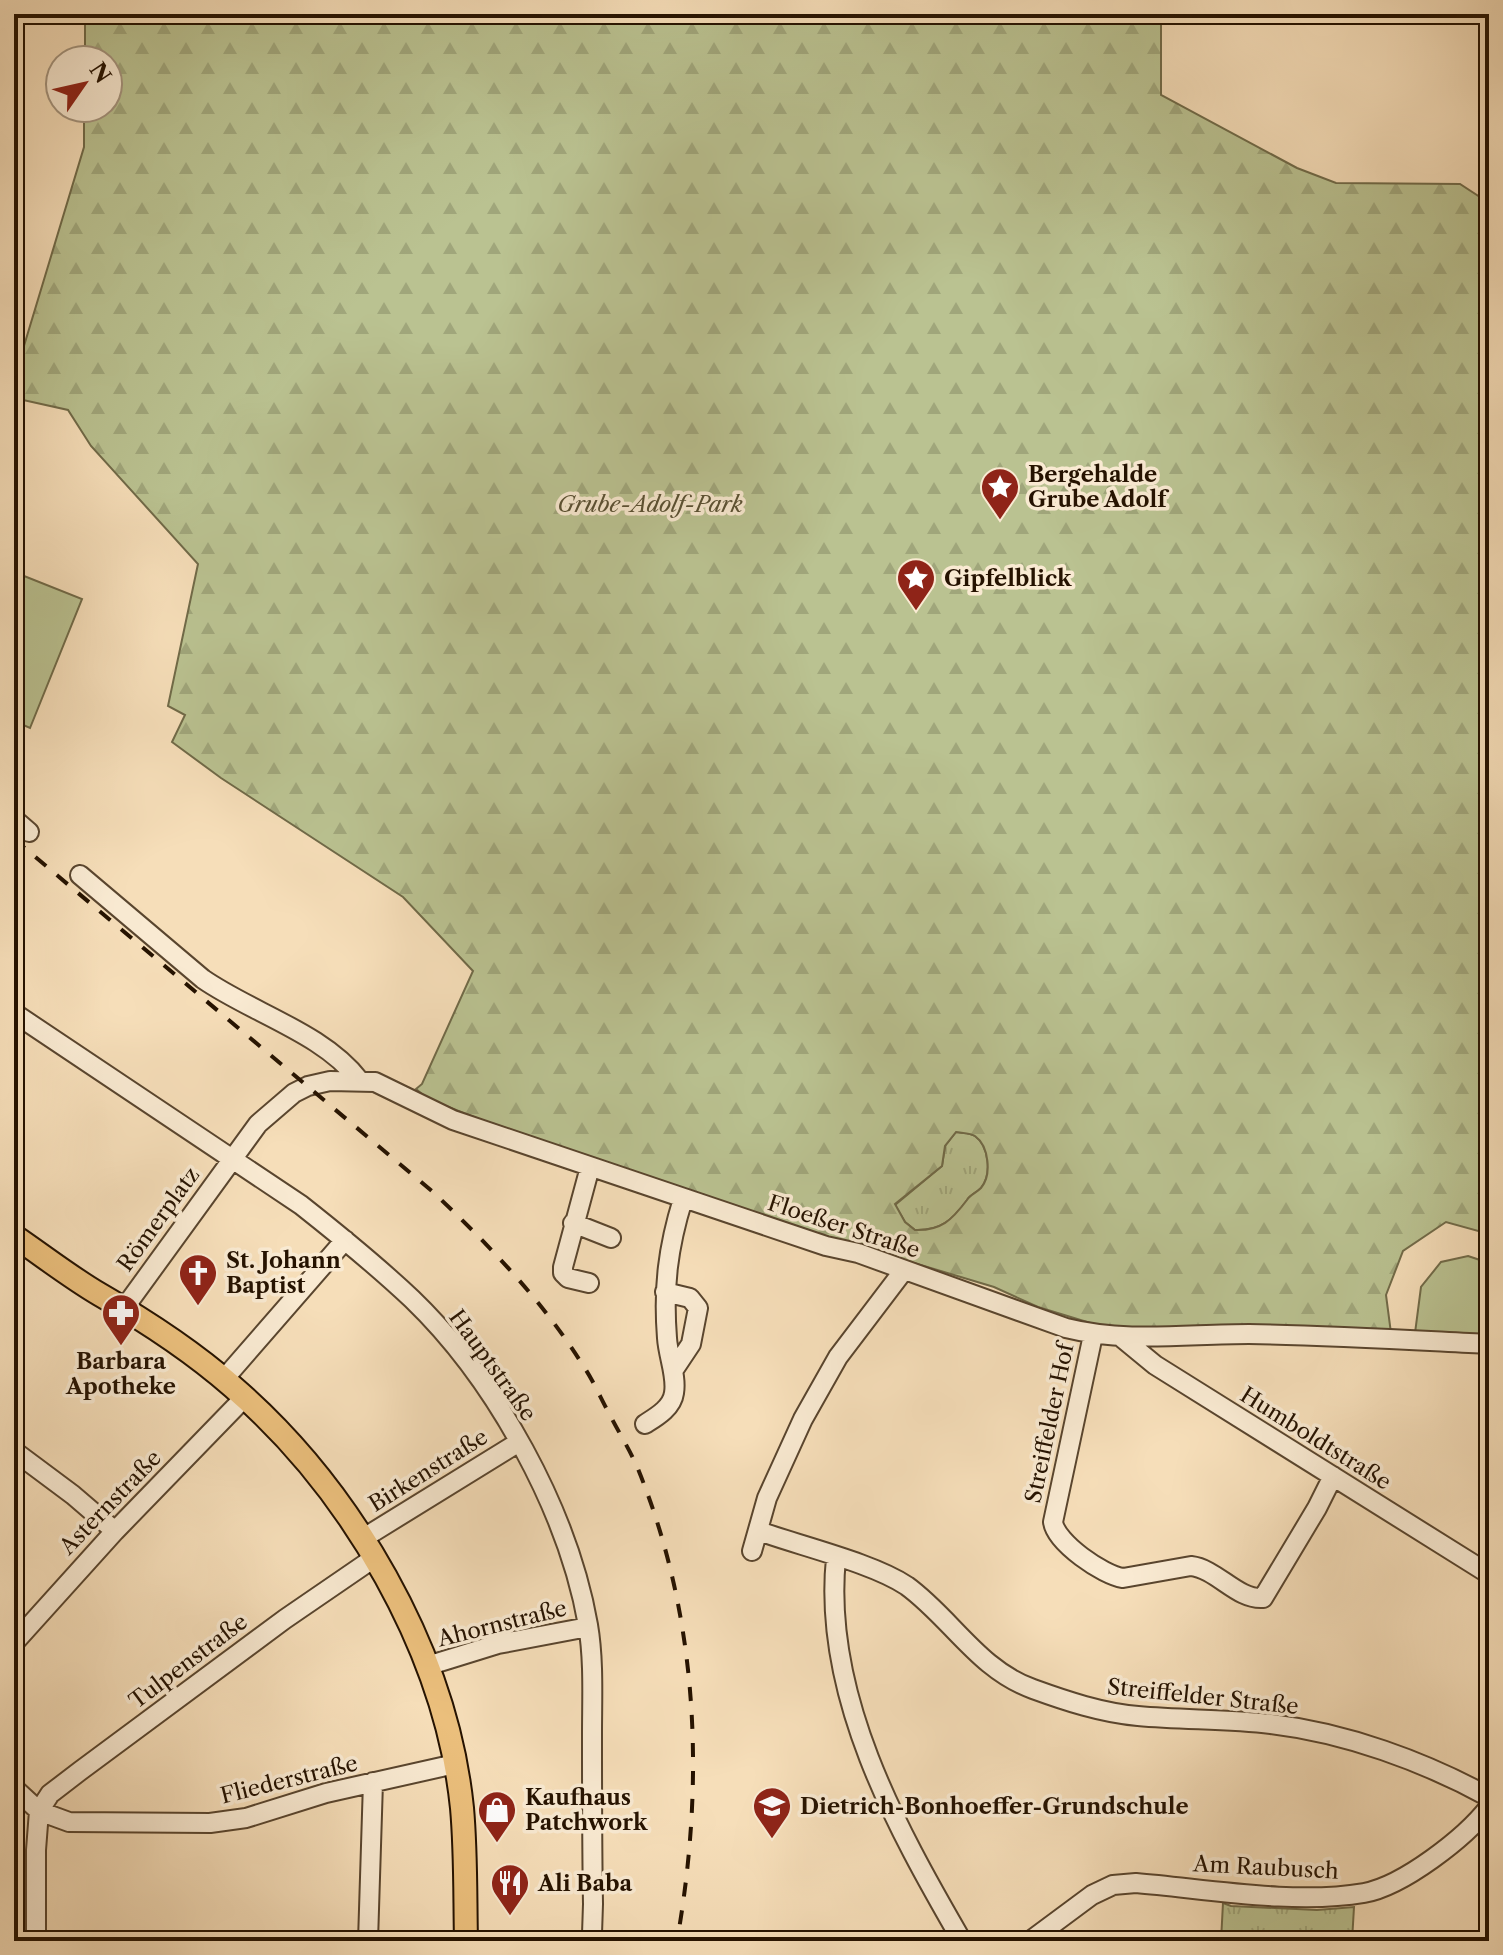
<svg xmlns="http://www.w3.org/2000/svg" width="1503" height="1955" font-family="'Libre Caslon Text',serif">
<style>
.grass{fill:url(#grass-tufts);stroke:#706a48;stroke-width:2}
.forest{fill:url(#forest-firs);stroke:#706a48;stroke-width:2;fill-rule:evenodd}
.pitch{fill:#bac291;stroke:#706a48;stroke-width:2}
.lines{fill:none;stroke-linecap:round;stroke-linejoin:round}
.minor-casing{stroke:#59452e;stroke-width:22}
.major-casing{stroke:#251200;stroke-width:26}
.minor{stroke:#f9ead2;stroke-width:18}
.major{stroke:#ebbf7c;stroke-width:22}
.rail{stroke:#251200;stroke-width:4;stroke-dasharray:14 14;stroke-linecap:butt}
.labels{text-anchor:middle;stroke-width:7;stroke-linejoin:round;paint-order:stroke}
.poi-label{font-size:22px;font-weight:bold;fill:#251200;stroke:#f9ead2;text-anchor:start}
.park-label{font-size:22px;font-style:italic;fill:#595033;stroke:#f9ead2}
.street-label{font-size:22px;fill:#251200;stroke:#f9ead2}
</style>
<defs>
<pattern id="grass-tufts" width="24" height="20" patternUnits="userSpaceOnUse" patternTransform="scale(2)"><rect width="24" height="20" fill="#bac291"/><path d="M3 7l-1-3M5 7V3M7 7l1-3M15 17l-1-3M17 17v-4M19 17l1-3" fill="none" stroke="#a0a67b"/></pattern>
<pattern id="forest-firs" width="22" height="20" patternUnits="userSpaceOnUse" patternTransform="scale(2)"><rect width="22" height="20" fill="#bac291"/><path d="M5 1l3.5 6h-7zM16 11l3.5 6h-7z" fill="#a0a67b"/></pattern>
</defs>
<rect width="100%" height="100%" fill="#f6deb9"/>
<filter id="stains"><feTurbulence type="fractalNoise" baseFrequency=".0025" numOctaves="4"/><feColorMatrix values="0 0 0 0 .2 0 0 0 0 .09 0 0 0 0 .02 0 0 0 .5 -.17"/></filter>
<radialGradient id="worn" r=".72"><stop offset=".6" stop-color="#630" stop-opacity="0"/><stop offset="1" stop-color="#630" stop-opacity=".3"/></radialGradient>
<path class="grass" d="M 956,1132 C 961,1133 971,1133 975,1136 C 989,1146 992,1175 981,1188 C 976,1193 970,1195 967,1200 C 952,1220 941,1231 915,1230 L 905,1222 L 895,1205 L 942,1166 L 945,1146 Z
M 1223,1903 L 1231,1906 L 1317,1910 L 1354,1907 L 1352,1941 L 1221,1941 Z"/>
<path class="forest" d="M 85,14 L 1161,14 L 1161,95 L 1297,168 L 1336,183 L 1460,184 L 1489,203 L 1489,1234 L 1446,1222 L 1403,1251 L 1386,1295 L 1391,1333 L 1110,1329 L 1038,1307 L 994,1287 L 781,1223 L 479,1119 L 428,1099 L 416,1089 L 422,1084 L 473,971 L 403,897 L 221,778 L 172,742 L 185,715 L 168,706 L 198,564 L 91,446 L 68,410 L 14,398 L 14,379 L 84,147 L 84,108 L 108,108 L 108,60 L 85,60 ZM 956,1132 C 961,1133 971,1133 975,1136 C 989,1146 992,1175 981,1188 C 976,1193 970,1195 967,1200 C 952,1220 941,1231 915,1230 L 905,1222 L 895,1204 L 942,1166 L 945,1146 Z"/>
<path class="pitch" d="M 14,572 L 82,599 L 30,728 L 14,721 Z
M 1468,1256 L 1489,1263 L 1489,1339 L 1415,1333 L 1421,1287 L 1441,1262 Z"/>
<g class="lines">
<defs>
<path id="minor" d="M 14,819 L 29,832
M 80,875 L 203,979 C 252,1013 323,1033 359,1080
M 14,1013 L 301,1205 C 339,1235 377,1266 412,1299 C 496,1380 568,1511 588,1625 C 594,1660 592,1699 592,1734 C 592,1791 592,1847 593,1904 L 592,1934 L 588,1941
M 573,1223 L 611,1238
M 589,1283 L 568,1278 L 563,1273 L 563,1267 L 590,1167
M 665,1292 L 690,1298 L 698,1308 L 691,1344 L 673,1371
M 125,1307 L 258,1124 L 294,1093 L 308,1086 L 330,1081 L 375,1082 L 453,1120 L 826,1246 L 858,1253 L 1066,1328 C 1126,1343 1187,1334 1249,1334 C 1329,1335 1409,1340 1489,1344
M 1093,1335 L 1053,1522 C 1056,1543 1103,1575 1123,1578 L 1191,1566 C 1217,1569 1237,1600 1263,1598 L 1317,1508 L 1333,1476
M 1121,1337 L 1155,1365 L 1489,1574
M 224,1379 L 345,1240
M 645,1424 C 656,1417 672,1408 674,1393 C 677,1376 668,1356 667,1338 C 663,1288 668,1247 683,1199
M 14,1451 L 73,1495 L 115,1531
M 759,1531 C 800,1546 873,1563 907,1586 C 951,1618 979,1670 1033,1689 C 1066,1701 1102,1713 1138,1716 C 1183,1720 1227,1719 1271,1724 C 1346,1733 1423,1761 1489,1797
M 362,1539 L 519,1442
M 752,1551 L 767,1498 L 803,1419 L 838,1357 L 904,1270
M 374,1558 L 285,1619 L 80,1771 L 50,1794 L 39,1811 L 69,1822 L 210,1823 L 246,1818 L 326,1793 L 455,1764
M 836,1558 C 822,1694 896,1827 962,1941
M 14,1643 L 115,1531 L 245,1397
M 427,1666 L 498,1644 L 588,1627
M 14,1788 L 39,1811 L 36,1850 L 36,1941
M 368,1941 L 373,1782
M 1030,1941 L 1092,1895 L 1113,1885 L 1136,1883 C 1207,1889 1294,1905 1364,1893 C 1403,1886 1465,1838 1489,1807"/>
<path id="major" d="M 14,1236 C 42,1255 70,1277 99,1294 C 146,1321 192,1351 233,1387 C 351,1489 446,1651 462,1808 C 466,1852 465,1897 466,1941"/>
</defs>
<use href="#minor" class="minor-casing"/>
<use href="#major" class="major-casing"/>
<use href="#minor" class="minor"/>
<use href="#major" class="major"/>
<path class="rail" d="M 14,839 L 433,1192 C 489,1245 543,1301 584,1367 C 594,1382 601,1399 610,1415 C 619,1433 630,1450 638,1469 C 699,1619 705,1782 677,1941"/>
</g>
<defs>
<symbol id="sight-pin" viewBox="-11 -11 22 30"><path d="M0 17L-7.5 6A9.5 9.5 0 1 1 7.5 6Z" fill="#8f2418" stroke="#f9ead2"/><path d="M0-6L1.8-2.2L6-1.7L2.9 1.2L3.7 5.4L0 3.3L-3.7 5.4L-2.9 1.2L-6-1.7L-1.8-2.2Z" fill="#fff"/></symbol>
<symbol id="church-pin" viewBox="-11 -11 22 30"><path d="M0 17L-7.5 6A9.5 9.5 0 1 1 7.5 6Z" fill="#8f2418" stroke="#f9ead2"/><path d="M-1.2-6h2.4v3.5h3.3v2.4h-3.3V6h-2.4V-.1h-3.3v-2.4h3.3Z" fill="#fff"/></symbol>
<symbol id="pharmacy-pin" viewBox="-11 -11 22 30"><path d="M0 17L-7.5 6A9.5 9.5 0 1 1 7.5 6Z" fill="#8f2418" stroke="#f9ead2"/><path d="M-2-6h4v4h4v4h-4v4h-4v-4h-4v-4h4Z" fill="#fff"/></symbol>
<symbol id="school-pin" viewBox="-11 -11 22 30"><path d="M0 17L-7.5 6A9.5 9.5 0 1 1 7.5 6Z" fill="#8f2418" stroke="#f9ead2"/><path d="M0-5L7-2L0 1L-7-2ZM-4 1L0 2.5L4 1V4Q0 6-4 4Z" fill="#fff"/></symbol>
<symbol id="shop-pin" viewBox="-11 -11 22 30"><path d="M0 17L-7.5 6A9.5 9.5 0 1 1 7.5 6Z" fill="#8f2418" stroke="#f9ead2"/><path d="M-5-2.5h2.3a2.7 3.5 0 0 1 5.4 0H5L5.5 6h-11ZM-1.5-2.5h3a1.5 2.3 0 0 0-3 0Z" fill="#fff"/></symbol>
<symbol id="restaurant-pin" viewBox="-11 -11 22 30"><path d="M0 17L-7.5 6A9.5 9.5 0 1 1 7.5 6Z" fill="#8f2418" stroke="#f9ead2"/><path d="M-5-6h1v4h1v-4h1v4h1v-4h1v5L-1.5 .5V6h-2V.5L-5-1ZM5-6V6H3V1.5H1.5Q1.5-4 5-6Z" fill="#fff"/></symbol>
</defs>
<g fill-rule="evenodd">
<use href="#sight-pin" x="978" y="465" width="44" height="60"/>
<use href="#sight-pin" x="894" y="556" width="44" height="60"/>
<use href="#church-pin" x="176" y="1251" width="44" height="60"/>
<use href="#pharmacy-pin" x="99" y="1291" width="44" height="60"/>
<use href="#school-pin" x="750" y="1784" width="44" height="60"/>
<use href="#shop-pin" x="475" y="1788" width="44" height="60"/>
<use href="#restaurant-pin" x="488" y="1861" width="44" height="60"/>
</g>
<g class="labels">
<g class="poi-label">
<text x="1028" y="482">Bergehalde<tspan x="1028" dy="25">Grube Adolf</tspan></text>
<text x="944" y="586">Gipfelblick</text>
<text x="226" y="1268">St. Johann<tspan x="226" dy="25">Baptist</tspan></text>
<text x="121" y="1369" text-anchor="middle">Barbara<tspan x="121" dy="25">Apotheke</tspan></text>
<text x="525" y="1805">Kaufhaus<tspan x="525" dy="25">Patchwork</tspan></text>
<text x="800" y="1814">Dietrich-Bonhoeffer-Grundschule</text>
<text x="538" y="1891">Ali Baba</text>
</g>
<g class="park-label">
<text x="650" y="512">Grube-Adolf-Park</text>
</g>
<g class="street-label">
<text transform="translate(158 1219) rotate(-54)" y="8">Römerplatz</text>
<text transform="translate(844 1226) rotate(18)" y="8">Floeßer Straße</text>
<text transform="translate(493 1365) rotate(54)" y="8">Hauptstraße</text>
<text transform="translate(1049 1423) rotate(-78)" y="8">Streiffelder Hof</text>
<text transform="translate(1316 1438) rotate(32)" y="8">Humboldtstraße</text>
<text transform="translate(428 1470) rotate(-32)" y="8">Birkenstraße</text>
<text transform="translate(110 1502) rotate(-46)" y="8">Asternstraße</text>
<text transform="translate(502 1623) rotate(-14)" y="8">Ahornstraße</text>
<text transform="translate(188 1661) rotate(-37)" y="8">Tulpenstraße</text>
<text transform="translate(1203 1696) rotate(6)" y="8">Streiffelder Straße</text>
<text transform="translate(289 1779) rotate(-14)" y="8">Fliederstraße</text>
<text transform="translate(1266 1867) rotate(3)" y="8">Am Raubusch</text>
</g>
</g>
<rect width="1503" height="1955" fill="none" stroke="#f6deb9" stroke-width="48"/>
<rect x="16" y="16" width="1471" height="1923" fill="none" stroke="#251200" stroke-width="4"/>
<rect x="24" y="24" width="1455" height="1907" fill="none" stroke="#251200" stroke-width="2"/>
<g transform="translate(84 84) rotate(56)"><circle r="38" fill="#f9ead2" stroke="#a4947e" stroke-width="2"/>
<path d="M0-6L14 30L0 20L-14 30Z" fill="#8f2418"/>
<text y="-12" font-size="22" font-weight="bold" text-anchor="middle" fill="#251200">N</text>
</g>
<rect width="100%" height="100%" filter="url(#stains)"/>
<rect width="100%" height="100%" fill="url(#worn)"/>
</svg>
